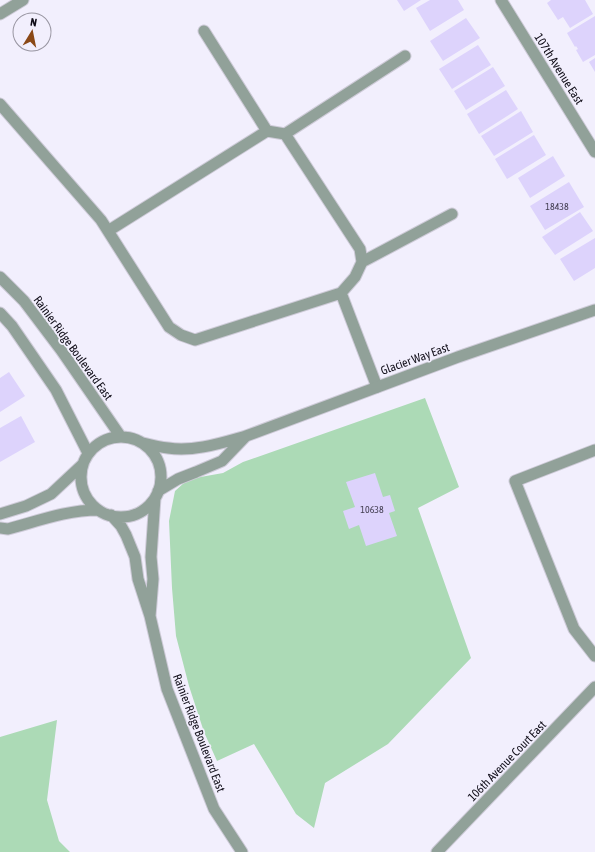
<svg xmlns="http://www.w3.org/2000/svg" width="595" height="852" font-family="'Asap Condensed',sans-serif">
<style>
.green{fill:#acdab6}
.building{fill:#ddd3fc}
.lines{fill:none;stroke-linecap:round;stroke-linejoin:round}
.service-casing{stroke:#cecbd8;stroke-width:13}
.minor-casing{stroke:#cecbd8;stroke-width:13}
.service{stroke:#91a199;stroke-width:11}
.minor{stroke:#91a199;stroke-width:11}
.labels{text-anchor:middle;stroke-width:3.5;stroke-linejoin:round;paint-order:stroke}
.number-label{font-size:10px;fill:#433e51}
.street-label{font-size:12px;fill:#100d18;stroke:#f2effd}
</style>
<rect width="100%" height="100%" fill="#f2effd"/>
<path class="green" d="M 425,398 L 459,487 L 418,508 L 471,658 L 388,744 L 325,783 L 314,828 L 296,814 L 254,744 L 217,761 L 204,732 L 189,686 L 176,636 L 172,588 L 169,521 L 175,491 L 185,482 L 195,478 L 223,473 L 243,462 Z
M 57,720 L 47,800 L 59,841 L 70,852 L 0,852 L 0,737 Z"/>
<path class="building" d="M 397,0 L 421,0 L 404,11 Z
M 430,0 L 458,0 L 464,10 L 430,31 L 416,8 Z
M 551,0 L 585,0 L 593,14 L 570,28 L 563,17 L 558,20 L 547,3 Z
M 595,16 L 595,55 L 583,62 L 576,50 L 578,49 L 576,46 L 575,47 L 567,33 Z
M 466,18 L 480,38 L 443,61 L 430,41 Z
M 478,45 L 491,65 L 452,89 L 439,69 Z
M 595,58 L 595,72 L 589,62 Z
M 493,67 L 505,86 L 466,110 L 454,91 Z
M 506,90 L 518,109 L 479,134 L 467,114 Z
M 521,111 L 533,132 L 494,156 L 481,136 Z
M 534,135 L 546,155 L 507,179 L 495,159 Z
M 553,156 L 565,176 L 530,198 L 518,178 Z
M 569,182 L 584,207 L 545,230 L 530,206 Z
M 580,212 L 593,231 L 555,255 L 542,237 Z
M 595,238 L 595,268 L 574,281 L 560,259 Z
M 9,372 L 25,396 L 0,412 L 0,378 Z
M 21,416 L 35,442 L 0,462 L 0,428 Z
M 375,473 L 383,497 L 390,495 L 395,511 L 389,513 L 397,536 L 366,546 L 359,525 L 349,529 L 343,511 L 355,507 L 346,482 Z"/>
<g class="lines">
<defs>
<path id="service" d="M 0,14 L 23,0
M 204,31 L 267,131
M 0,104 L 101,220 L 169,327 L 181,335 L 195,340 L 341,293 L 355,277 L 362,262 L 360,249 L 285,134
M 108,231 L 267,131 L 285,134 L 405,56
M 362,262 L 452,214
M 341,293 L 377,387"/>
<path id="minor" d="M 501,0 L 595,152
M 0,277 L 24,301 L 61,350 L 121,437
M 0,313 L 12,326 L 56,390 L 88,453
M 246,436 L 458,357 L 595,310
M81 477a40 40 0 1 1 80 0a40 40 0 1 1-80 0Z
M 143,443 C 151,445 159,447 168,448 C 194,452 221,443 246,436 L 222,461 L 196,472 L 178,479 L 158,491
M 595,450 L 515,481 L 574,629 L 595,656
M 0,514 L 26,506 L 51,494 L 82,465
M 111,515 L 121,526 L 126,535 L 135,557 L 138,579 L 150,616 L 153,579 L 151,557 L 155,498
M 0,528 L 8,529 C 38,521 67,510 98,510
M 150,616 L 167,689 L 214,809 L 242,852
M 437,852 L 595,687"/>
</defs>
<use href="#service" class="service-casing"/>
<use href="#minor" class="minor-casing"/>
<use href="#service" class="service"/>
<use href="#minor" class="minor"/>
</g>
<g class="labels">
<g class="number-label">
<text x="557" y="210">18438</text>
<text x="372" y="513">10638</text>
</g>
<g class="street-label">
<text transform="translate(559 69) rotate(58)" y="4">107th Avenue East</text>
<text transform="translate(73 348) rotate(54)" y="4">Rainier Ridge Boulevard East</text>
<text transform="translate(415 359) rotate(-20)" y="4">Glacier Way East</text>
<text transform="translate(199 733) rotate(69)" y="4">Rainier Ridge Boulevard East</text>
<text transform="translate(507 761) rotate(-46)" y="4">106th Avenue Court East</text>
</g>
</g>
<g transform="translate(32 32) rotate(10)"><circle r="19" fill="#f2effd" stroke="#9895a1"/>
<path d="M0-3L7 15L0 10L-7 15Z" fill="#8b4917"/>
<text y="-6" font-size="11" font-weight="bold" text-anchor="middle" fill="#100d18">N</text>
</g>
</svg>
